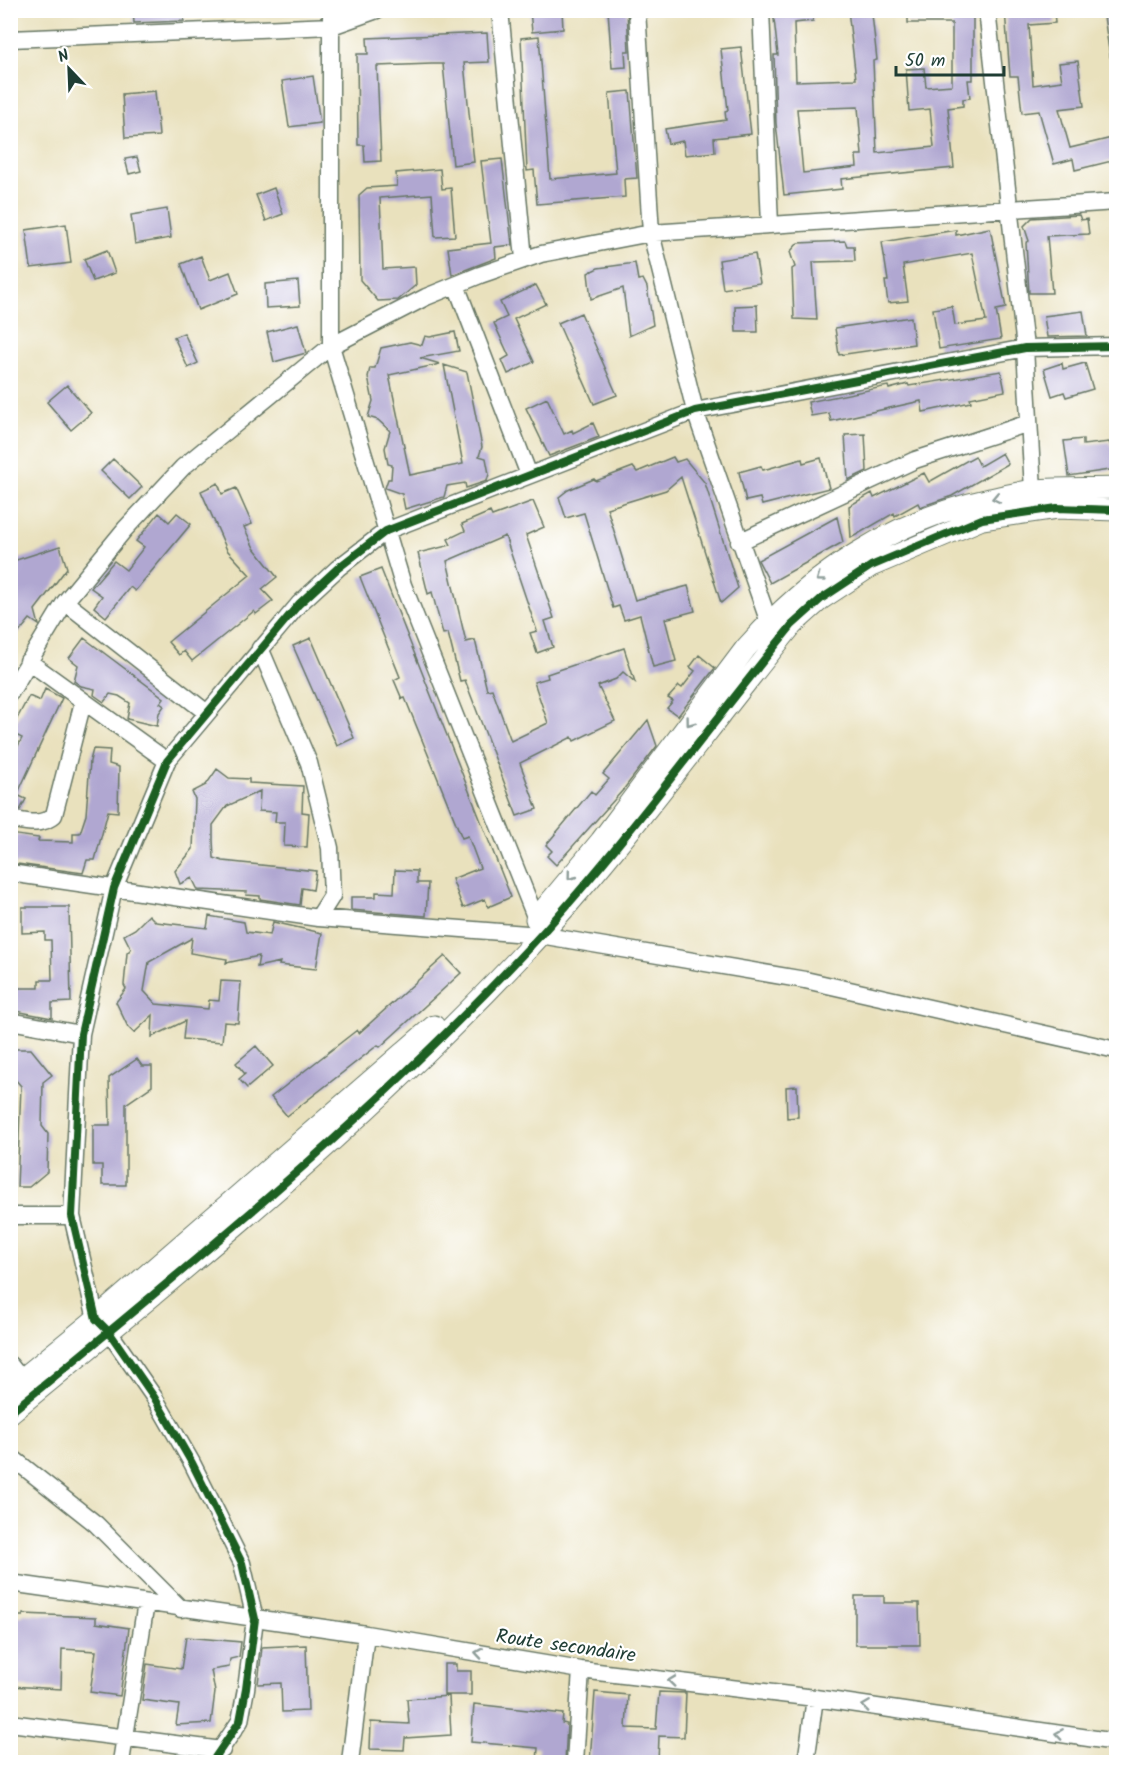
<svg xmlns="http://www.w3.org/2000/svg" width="1127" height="1773" font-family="Kalam,sans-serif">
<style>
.building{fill:#b0a7d1;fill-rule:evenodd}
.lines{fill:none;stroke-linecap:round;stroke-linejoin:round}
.minor-casing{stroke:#667664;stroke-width:19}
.tertiary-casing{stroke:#667664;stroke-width:23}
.minor{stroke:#fff;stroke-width:16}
.tertiary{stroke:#fff;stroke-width:21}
.cycleway-casing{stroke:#fff;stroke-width:11}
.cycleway{stroke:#1b5e20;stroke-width:8}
.oneway{stroke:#8f9e9a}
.labels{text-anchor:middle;stroke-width:4.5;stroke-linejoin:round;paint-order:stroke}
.street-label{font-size:20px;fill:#1f3d34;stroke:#fff}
</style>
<rect width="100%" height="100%" fill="#fff"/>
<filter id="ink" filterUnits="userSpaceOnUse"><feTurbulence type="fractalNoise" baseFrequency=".0167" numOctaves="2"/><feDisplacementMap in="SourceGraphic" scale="12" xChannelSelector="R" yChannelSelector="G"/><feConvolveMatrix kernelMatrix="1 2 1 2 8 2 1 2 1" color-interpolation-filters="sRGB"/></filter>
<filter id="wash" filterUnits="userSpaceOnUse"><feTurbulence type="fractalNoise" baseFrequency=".008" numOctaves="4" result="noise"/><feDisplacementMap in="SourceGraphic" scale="24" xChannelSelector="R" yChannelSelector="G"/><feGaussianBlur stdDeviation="1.35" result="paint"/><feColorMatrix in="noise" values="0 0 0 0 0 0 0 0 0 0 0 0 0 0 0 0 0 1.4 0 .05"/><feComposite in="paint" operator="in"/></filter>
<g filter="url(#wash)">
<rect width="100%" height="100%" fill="#e9e1bd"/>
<g id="blocks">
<path class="building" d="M 133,10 L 183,10 L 184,21 L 134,23 Z
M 530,10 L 562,10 L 563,29 L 532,32 Z
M 608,10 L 627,10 L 629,51 L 625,51 L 626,67 L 612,68 Z
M 773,10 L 812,10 L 813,21 L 794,23 L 796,81 L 856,79 L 848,10 L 868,10 L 869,15 L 872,14 L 877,60 L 873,61 L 877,153 L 934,147 L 930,109 L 909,111 L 906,69 L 924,68 L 926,87 L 952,85 L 952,23 L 908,23 L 908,10 L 973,10 L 973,80 L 968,80 L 970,98 L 963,99 L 963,106 L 948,108 L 954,168 L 841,179 L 842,189 L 784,195 L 776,123 L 774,55 L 778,55 ZM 858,107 L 862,155 L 856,155 L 857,167 L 803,173 L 797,109 Z
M 1005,10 L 1054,10 L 1055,23 L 1029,25 L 1033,85 L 1062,81 L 1059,63 L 1078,61 L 1084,106 L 1059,109 L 1070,148 L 1116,137 L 1116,160 L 1075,170 L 1073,159 L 1054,164 L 1039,111 L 1022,113 L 1018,76 L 1010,76 Z
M 1103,10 L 1116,10 L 1116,56 L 1110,57 Z
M 487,33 L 489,62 L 464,63 L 474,162 L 453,165 L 443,64 L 432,64 L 377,66 L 381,161 L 365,162 L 364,145 L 358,145 L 357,54 L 368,54 L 367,38 Z
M 539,36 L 550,179 L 616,173 L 609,93 L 630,91 L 637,178 L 624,179 L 625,197 L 537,204 L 534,170 L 527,171 L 521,38 Z
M 741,47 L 751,134 L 714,138 L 715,152 L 685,155 L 683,141 L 668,144 L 665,129 L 726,120 L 725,111 L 728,110 L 721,49 Z
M 313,76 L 320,123 L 289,127 L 282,81 Z
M 155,91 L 159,136 L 125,138 L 122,94 Z
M 137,157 L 141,171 L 129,174 L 125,159 Z
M 502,159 L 512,245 L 495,247 L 496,258 L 452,275 L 448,248 L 491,243 L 481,161 Z
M 440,169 L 442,189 L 451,188 L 455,236 L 435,237 L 432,194 L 380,198 L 383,269 L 415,267 L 416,285 L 398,300 L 378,301 L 360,280 L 359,195 L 367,188 L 397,186 L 396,173 Z
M 274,188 L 283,214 L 266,221 L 256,195 Z
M 167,209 L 171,238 L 135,244 L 131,215 Z
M 1079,215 L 1081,220 L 1087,219 L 1089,234 L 1047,236 L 1052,293 L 1029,293 L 1026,243 L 1029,241 L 1024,226 L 1032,218 Z
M 66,224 L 71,263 L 31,268 L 26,230 Z
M 990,228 L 1006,308 L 996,310 L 1001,339 L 939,349 L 933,309 L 952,306 L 955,325 L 986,321 L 972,253 L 903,265 L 908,301 L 888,303 L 885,281 L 888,281 L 882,242 L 956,230 L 956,235 Z
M 845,241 L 847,246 L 854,246 L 855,261 L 813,262 L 817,320 L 794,319 L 792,269 L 795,267 L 790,252 L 798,243 Z
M 107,250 L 115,273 L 93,281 L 84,259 Z
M 755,254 L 760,283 L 723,289 L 719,260 Z
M 201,256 L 210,280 L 230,272 L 238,294 L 198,310 L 181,264 Z
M 635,263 L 638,280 L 643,279 L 647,287 L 653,325 L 629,336 L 623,288 L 591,299 L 588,273 L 598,268 Z
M 298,281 L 300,306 L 266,308 L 265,284 Z
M 536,285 L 546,304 L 514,319 L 534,362 L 508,374 L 502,360 L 509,356 L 494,323 L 507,317 L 500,302 Z
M 757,305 L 758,332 L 736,332 L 735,306 Z
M 1083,311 L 1087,336 L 1047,337 L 1044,316 Z
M 581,313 L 617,395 L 594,404 L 558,323 Z
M 911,317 L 914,344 L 839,355 L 835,328 Z
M 298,324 L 306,353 L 274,362 L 267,332 Z
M 455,332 L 459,351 L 420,358 L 440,364 L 389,375 L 410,475 L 463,464 L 444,365 L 467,372 L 482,447 L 479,456 L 486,458 L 489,474 L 487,481 L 466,488 L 465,483 L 447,486 L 444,497 L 405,509 L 402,494 L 385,488 L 388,479 L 391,479 L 392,465 L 388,464 L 385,448 L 390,431 L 378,420 L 368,417 L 373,401 L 368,377 L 370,368 L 375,368 L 381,348 L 410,342 L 422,345 L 425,336 L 430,337 Z
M 184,333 L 198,363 L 188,368 L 174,337 Z
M 1062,363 L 1063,369 L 1085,363 L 1093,389 L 1066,397 L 1064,392 L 1052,396 L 1044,369 Z
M 1001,371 L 1005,391 L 970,398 L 971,402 L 923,412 L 921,401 L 831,421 L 829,413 L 811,416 L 808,402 L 888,386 L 889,389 L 908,384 L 909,386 Z
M 67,385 L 91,413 L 71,430 L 47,402 Z
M 547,398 L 564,434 L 572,430 L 573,433 L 593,423 L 599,437 L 549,456 L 526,408 Z
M 865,434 L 867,471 L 848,480 L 845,435 Z
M 1083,439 L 1083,445 L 1109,442 L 1111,446 L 1116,445 L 1116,469 L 1069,476 L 1064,441 Z
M 1002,453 L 1008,464 L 952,496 L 920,507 L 918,503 L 895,516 L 894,513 L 851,538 L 849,506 L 872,493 L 874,498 L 924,473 L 929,482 L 975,456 L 980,466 Z
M 673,457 L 676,462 L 685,459 L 705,483 L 738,588 L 721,603 L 681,477 L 666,490 L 607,508 L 635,600 L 688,586 L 695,611 L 665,619 L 676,661 L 653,667 L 640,615 L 624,620 L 619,606 L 613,608 L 584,513 L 566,518 L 559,497 L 568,490 L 594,479 L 596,481 L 633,467 L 637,472 Z
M 821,458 L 829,488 L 762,505 L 760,498 L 746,501 L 739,472 L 761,466 L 763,470 L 802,459 L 803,463 Z
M 113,459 L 142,487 L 130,499 L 101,471 Z
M 218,483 L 222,494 L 236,488 L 252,524 L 244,527 L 254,548 L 277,577 L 262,589 L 273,601 L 256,614 L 254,611 L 192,661 L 184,651 L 179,655 L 168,642 L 250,575 L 227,550 L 201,491 Z
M 533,501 L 544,527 L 526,535 L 554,618 L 545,621 L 553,647 L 537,653 L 530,633 L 537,631 L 505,536 L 447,561 L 466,642 L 475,640 L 487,690 L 492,689 L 511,741 L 548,723 L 534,682 L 548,678 L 547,674 L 624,648 L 635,682 L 623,672 L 616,679 L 598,686 L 615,721 L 574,741 L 572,737 L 520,763 L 537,809 L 517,816 L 465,680 L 460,681 L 448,633 L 443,634 L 432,592 L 428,594 L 418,553 L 451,545 L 448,539 L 465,531 L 462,524 L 490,512 L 492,516 Z
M 159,513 L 169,522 L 177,513 L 191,524 L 135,591 L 130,587 L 106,617 L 94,607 L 102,596 L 91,588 L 114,561 L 126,570 L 144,547 L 136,541 Z
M 837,517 L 843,542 L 770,583 L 758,560 Z
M 60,546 L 67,568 L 35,610 L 39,625 L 30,619 L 17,635 L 10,613 L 10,562 Z
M 381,569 L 511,897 L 488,907 L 485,899 L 463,908 L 452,879 L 480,868 L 468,836 L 462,838 L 405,698 L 402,699 L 394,680 L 400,677 L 360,577 Z
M 84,638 L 164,698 L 160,703 L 164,706 L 159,713 L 157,726 L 127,719 L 130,703 L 119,696 L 110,694 L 104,702 L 94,695 L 95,689 L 81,686 L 74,681 L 78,665 L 69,658 Z
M 311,638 L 354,738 L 337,746 L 293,646 Z
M 699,655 L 715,668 L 678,716 L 667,708 L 673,701 L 668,698 L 679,686 L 682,688 L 695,671 L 690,667 Z
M 45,689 L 62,698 L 17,795 L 26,799 L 20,810 L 10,809 L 10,762 L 22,738 L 10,732 L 29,696 L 40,701 Z
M 648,720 L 657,746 L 623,790 L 556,865 L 547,856 L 552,851 L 546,845 L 591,791 L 595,795 L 609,779 L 603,774 Z
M 93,749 L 110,750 L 109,764 L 119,767 L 118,812 L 108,811 L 95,860 L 87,860 L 83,873 L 10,863 L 10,834 L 39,838 L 38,841 L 73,842 L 73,833 L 80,833 L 86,815 L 90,761 Z
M 217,769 L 229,778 L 249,779 L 249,783 L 303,786 L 302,812 L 309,813 L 307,847 L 284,846 L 285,822 L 275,822 L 276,812 L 259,811 L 260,791 L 227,806 L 213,825 L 213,840 L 214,858 L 223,861 L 316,871 L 313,890 L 302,888 L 300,905 L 260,899 L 260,896 L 246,895 L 247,892 L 198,890 L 192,878 L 180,884 L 175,871 L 193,849 L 195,799 L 192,792 L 206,785 Z
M 395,870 L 417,871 L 417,883 L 428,883 L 426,916 L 351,910 L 351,897 L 376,897 L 376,892 L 394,893 Z
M 22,907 L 69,907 L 71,1002 L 52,1003 L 52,1018 L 10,1010 L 14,988 L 39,988 L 39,980 L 52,980 L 51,940 L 45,940 L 45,932 L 22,933 Z
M 149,915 L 156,922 L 207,928 L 209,916 L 244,922 L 246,932 L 270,935 L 273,922 L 322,933 L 316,969 L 279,965 L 280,962 L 257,967 L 259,956 L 226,963 L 227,959 L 190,953 L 192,938 L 149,962 L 144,991 L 156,1004 L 208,1009 L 209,1000 L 219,1001 L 221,981 L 241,982 L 238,1023 L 224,1022 L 222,1042 L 183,1039 L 185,1021 L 152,1037 L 153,1015 L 134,1033 L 128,1027 L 116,1002 L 126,989 L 124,985 L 127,953 L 131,949 L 124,935 L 135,929 Z
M 445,956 L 461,973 L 380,1047 L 378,1045 L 287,1116 L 271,1097 L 357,1030 L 359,1033 Z
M 256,1046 L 273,1066 L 247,1088 L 239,1079 L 245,1074 L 236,1063 Z
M 10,1049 L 31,1049 L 52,1075 L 43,1082 L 42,1126 L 48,1134 L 47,1172 L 29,1187 L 17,1187 L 21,1086 L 14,1078 L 14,1069 L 10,1069 Z
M 137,1059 L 142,1066 L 152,1066 L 152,1086 L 126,1104 L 126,1185 L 102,1185 L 102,1165 L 93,1165 L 93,1125 L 110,1125 L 109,1078 Z
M 797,1086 L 798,1117 L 787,1118 L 786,1087 Z
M 855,1596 L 884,1596 L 884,1603 L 919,1603 L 920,1645 L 855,1645 Z
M 23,1614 L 96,1617 L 96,1623 L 129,1628 L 120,1696 L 90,1692 L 96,1651 L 62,1649 L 61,1689 L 10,1686 L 10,1616 L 23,1616 Z
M 186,1637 L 241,1642 L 239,1657 L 230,1659 L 229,1667 L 211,1670 L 215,1692 L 211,1723 L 176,1725 L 179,1705 L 142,1700 L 147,1664 L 181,1669 Z
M 306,1645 L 308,1711 L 282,1712 L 281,1683 L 258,1684 L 262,1647 Z
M 444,1664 L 456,1664 L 456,1671 L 471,1671 L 471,1695 L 444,1695 Z
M 595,1692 L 628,1695 L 626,1728 L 656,1729 L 659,1692 L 686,1693 L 684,1737 L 659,1736 L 658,1762 L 590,1761 Z
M 449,1696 L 451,1735 L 405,1738 L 404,1750 L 370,1749 L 371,1722 L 409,1724 L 407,1699 Z
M 474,1704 L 563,1714 L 562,1723 L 567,1724 L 565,1762 L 537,1762 L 538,1748 L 471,1742 Z"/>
</g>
</g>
<g filter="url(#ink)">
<use href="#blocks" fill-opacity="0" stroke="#667664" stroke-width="1.5"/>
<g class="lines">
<defs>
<path id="minor" d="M 331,10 L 331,346 L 403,585 L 536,919
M 500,10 L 524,259
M 637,10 L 651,233 L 695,411 L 773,634
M 761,10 L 770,225
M 987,10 L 1025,348 L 1033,490
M 10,39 L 332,26 L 377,10
M 456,285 L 529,475
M 739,542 L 915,460 L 1029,423
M 65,602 L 207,713
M 260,648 L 309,763 L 330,848 L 332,896 L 318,918
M 28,661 L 167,761
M 10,693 L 65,602 L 125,529 L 183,467 L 331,346 L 426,297 L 480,275 L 541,254 L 651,233 L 1116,202
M 10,819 C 26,822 41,827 54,815 L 83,702
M 10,873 L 318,918 L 540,935 L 805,980 L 1116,1050
M 10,1021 L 81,1034
M 10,1216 L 72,1216
M 10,1365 L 29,1389
M 10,1456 L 96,1524 L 181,1609
M 10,1583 L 366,1634 L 581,1670 L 815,1698 L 1116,1742
M 10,1723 L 222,1750
M 121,1762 L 146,1603
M 212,1762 L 240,1721 L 246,1689 L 255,1619 L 242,1563 L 192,1463 L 154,1397 L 109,1332 L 96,1319 L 72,1216 L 81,1034 L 114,888 L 167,761 L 299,604 L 338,568 L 386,531 L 695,411 L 1025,348 L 1116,346
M 350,1762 L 366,1634
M 575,1762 L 581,1670
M 806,1762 L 815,1698"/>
<path id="tertiary" d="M 536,919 L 601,841 L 746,648 C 811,574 893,520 990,499 C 1005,496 1020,492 1035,490 C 1062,488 1089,489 1116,488
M 10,1389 L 96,1319 L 434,1026
M 10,1413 C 187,1268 366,1122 523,954 C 620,851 702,735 792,625 L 821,599 L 871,566 L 982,519 L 1057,508 L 1116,510"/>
</defs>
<use href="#minor" class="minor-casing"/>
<use href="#tertiary" class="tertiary-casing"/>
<use href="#minor" class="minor"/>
<use href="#tertiary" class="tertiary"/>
<defs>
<path id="cycleway" d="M 10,1413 C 187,1268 366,1122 523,954 C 620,851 702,735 792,625 L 821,599 L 871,566 L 982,519 L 1057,508 L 1116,510
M 212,1762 L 240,1721 L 246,1689 L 255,1619 L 242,1563 L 192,1463 L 154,1397 L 109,1332 L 96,1319 L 72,1216 L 81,1034 L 114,888 L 167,761 L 299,604 L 338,568 L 386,531 L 695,411 L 1025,348 L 1116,346"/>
</defs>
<use href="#cycleway" class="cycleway-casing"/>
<use href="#cycleway" class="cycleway"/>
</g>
<defs><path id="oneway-chevron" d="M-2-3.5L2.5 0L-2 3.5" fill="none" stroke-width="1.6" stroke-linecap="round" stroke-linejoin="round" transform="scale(1.5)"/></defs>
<g class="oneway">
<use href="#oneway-chevron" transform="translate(996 498) rotate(168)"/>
<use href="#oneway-chevron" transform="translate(820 578) rotate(144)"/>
<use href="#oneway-chevron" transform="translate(690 722) rotate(127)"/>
<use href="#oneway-chevron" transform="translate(571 876) rotate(129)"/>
<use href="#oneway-chevron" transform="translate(479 1653) rotate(-171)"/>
<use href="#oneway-chevron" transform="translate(672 1681) rotate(-173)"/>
<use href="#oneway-chevron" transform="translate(866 1706) rotate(-172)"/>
<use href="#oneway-chevron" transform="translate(1059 1734) rotate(-172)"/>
</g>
</g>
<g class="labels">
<g class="street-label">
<text transform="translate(566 1645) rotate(8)" y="7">Route secondaire</text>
</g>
</g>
<rect width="1127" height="1773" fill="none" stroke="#fff" stroke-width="36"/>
<g transform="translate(69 69) rotate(337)" stroke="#ffffff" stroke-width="4.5" paint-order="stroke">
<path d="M0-4.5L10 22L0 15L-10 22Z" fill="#1f3d34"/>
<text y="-9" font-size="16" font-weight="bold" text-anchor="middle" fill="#1f3d34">N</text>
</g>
<path d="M896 66v9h108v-9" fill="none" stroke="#1f3d34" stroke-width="3"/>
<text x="905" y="66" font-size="18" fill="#1f3d34" stroke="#ffffff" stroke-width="4.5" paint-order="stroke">50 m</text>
</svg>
